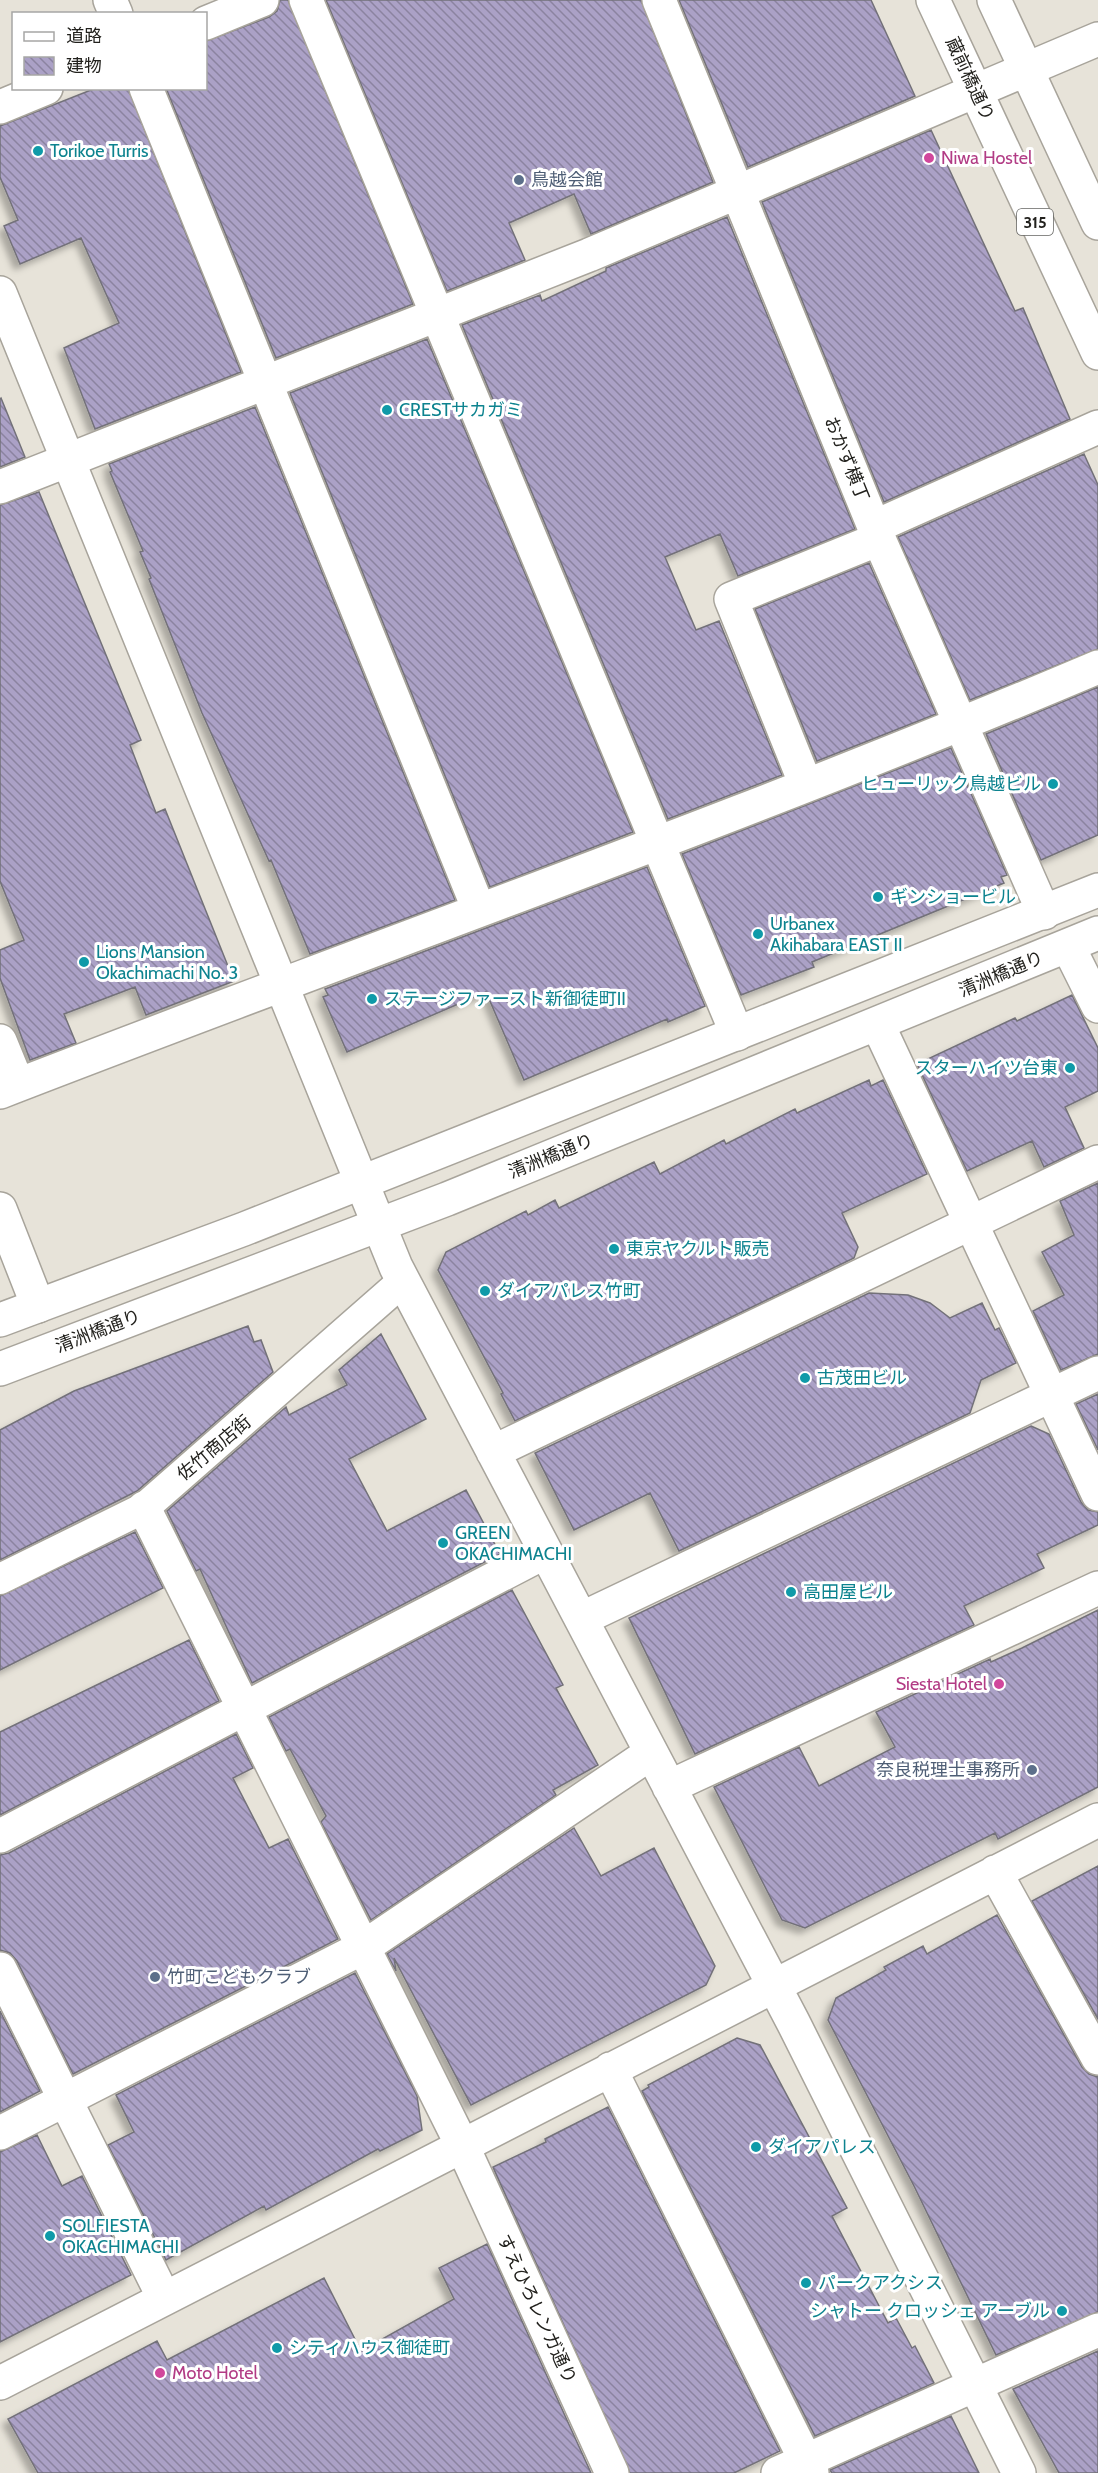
<svg xmlns="http://www.w3.org/2000/svg" width="1098" height="2473" font-family="Cabin,'Noto Sans JP',sans-serif">
<style>
.building{fill:url(#building-back-hatch);stroke:#737179;stroke-width:1.5;filter:url(#shadow)}
.lines{fill:none;stroke-linecap:round;stroke-linejoin:round}
.pedestrian-casing{stroke:#a8a49b;stroke-width:33}
.minor-casing{stroke:#a8a49b;stroke-width:36}
.tertiary-casing{stroke:#a8a49b;stroke-width:36}
.primary-casing{stroke:#a8a49b;stroke-width:36}
.pedestrian{stroke:#fff;stroke-width:30}
.minor{stroke:#fff;stroke-width:33}
.tertiary{stroke:#fff;stroke-width:33}
.primary{stroke:#fff;stroke-width:33}
.culture-dot{fill:#0f9aa8;stroke:#fff;stroke-width:2}
.hotel-dot{fill:#d1479c;stroke:#fff;stroke-width:2}
.service-dot{fill:#5c6f8a;stroke:#fff;stroke-width:2}
.labels{text-anchor:middle;stroke-width:6;stroke-linejoin:round;paint-order:stroke}
.shield{fill:#fff;stroke:#646461;stroke-width:1.5}
.shield-label{font-size:16px;font-weight:bold;fill:#22211d}
.street-label{font-size:18px;fill:#22211d;stroke:#fff}
.culture-label{font-size:18px;fill:#0d838f;stroke:#fff;text-anchor:start}
.hotel-label{font-size:18px;fill:#b23c85;stroke:#fff;text-anchor:start}
.service-label{font-size:18px;fill:#4e5e75;stroke:#fff;text-anchor:start}
</style>
<defs>
<pattern id="building-back-hatch" width="6" height="6" patternUnits="userSpaceOnUse" patternTransform="scale(1.5)"><rect width="6" height="6" fill="#aba1c6"/><path d="M-1 5l2 2M0 0l6 6M5-1l2 2" fill="none" stroke="#8b83a0"/></pattern>
<filter id="shadow"><feDropShadow dx="-5.5" dy="5.5" stdDeviation="3" flood-color="#0004"/></filter>
</defs>
<rect width="100%" height="100%" fill="#e7e3d9"/>
<path class="building" d="M 280,0 L 288,0 L 413,304 L 276,358 L 166,88 L 206,88 L 206,41 L 269,17 L 277,11 Z
M 326,0 L 641,0 L 713,182 L 591,234 L 574,194 L 509,223 L 525,260 L 447,291 Z
M 679,0 L 871,0 L 915,96 L 748,167 Z
M 96,88 L 128,88 L 241,372 L 95,429 L 64,348 L 119,323 L 81,238 L 20,264 L 4,226 L 18,220 L 0,177 L 0,126 Z
M 931,130 L 1015,311 L 1023,308 L 1070,419 L 884,502 L 762,202 Z
M 727,217 L 855,529 L 738,576 L 720,534 L 665,557 L 696,630 L 719,621 L 782,775 L 668,819 L 462,325 L 540,295 L 542,301 L 606,271 L 606,268 Z
M 427,339 L 633,832 L 490,887 L 290,393 Z
M 1,398 L 25,457 L 0,467 L 0,399 Z
M 255,407 L 455,900 L 310,954 L 271,860 L 269,861 L 202,713 L 149,579 L 151,578 L 140,552 L 143,551 L 110,472 L 112,471 L 109,464 Z
M 1084,454 L 1098,485 L 1098,649 L 970,700 L 898,537 Z
M 39,492 L 141,740 L 130,745 L 156,813 L 165,809 L 234,981 L 146,1015 L 135,987 L 64,1014 L 76,1043 L 30,1060 L 0,978 L 0,950 L 24,940 L 0,881 L 0,505 Z
M 869,563 L 936,714 L 817,761 L 755,609 Z
M 1098,687 L 1098,835 L 1041,860 L 986,734 Z
M 951,748 L 1007,875 L 1001,877 L 1004,883 L 812,962 L 814,967 L 741,995 L 682,854 Z
M 647,867 L 705,1006 L 668,1022 L 667,1019 L 524,1080 L 486,992 L 347,1052 L 323,997 L 328,995 L 325,989 Z
M 1072,995 L 1098,1048 L 1098,1091 L 1065,1107 L 1084,1148 L 1044,1167 L 1032,1141 L 967,1171 L 917,1064 L 1015,1018 L 1017,1021 Z
M 869,1080 L 871,1086 L 883,1080 L 927,1174 L 842,1213 L 858,1247 L 854,1258 L 515,1421 L 501,1394 L 503,1393 L 438,1270 L 446,1252 L 526,1211 L 528,1215 L 555,1200 L 559,1208 L 654,1162 L 660,1174 L 724,1140 L 726,1144 L 795,1109 L 797,1113 Z
M 1098,1183 L 1098,1354 L 1061,1370 L 1033,1311 L 1064,1295 L 1042,1252 L 1074,1235 L 1060,1201 Z
M 869,1293 L 908,1295 L 930,1303 L 950,1318 L 982,1303 L 995,1330 L 999,1328 L 1016,1363 L 981,1380 L 970,1413 L 679,1551 L 650,1493 L 574,1530 L 535,1453 Z
M 248,1326 L 254,1342 L 261,1340 L 273,1372 L 137,1491 L 0,1560 L 0,1430 L 74,1391 Z
M 381,1334 L 426,1419 L 349,1459 L 387,1531 L 466,1490 L 500,1554 L 252,1683 L 200,1569 L 196,1571 L 167,1511 L 286,1407 L 289,1415 L 347,1385 L 339,1370 Z
M 1098,1394 L 1098,1450 L 1076,1404 Z
M 1031,1426 L 1049,1434 L 1081,1502 L 1088,1510 L 1098,1512 L 1098,1525 L 1037,1554 L 1044,1568 L 964,1606 L 974,1625 L 695,1754 L 629,1618 Z
M 135,1532 L 163,1588 L 0,1670 L 0,1596 Z
M 512,1590 L 563,1685 L 556,1688 L 598,1765 L 553,1790 L 556,1795 L 371,1920 L 321,1822 L 326,1816 L 290,1749 L 286,1751 L 269,1717 Z
M 1098,1610 L 1098,1787 L 998,1839 L 995,1833 L 805,1928 L 782,1920 L 714,1787 L 799,1747 L 819,1786 L 895,1747 L 876,1712 L 990,1659 L 991,1662 L 1022,1648 Z
M 189,1640 L 219,1701 L 0,1815 L 0,1732 Z
M 236,1734 L 253,1768 L 233,1778 L 269,1848 L 288,1839 L 338,1939 L 73,2074 L 17,1961 L 10,1953 L 0,1950 L 0,1855 L 9,1853 Z
M 574,1828 L 601,1876 L 654,1848 L 715,1966 L 706,1985 L 471,2105 L 394,1958 L 396,1971 L 387,1954 Z
M 1098,1866 L 1098,2019 L 1032,1901 Z
M 997,1915 L 1082,2067 L 1089,2074 L 1098,2077 L 1098,2312 L 996,2355 L 914,2186 L 828,2020 L 836,1998 L 886,1970 L 884,1967 L 923,1946 L 927,1954 Z
M 355,1973 L 417,2096 L 422,2130 L 380,2151 L 378,2149 L 266,2210 L 264,2206 L 166,2260 L 108,2145 L 134,2132 L 116,2095 Z
M 0,2011 L 40,2091 L 0,2112 Z
M 737,2038 L 760,2045 L 847,2208 L 832,2216 L 888,2323 L 896,2318 L 912,2348 L 915,2346 L 934,2383 L 815,2436 L 642,2091 L 649,2087 L 648,2085 Z
M 608,2107 L 780,2451 L 734,2473 L 630,2473 L 493,2167 L 546,2142 L 545,2139 Z
M 37,2135 L 62,2186 L 82,2176 L 131,2275 L 0,2342 L 0,2152 Z
M 487,2244 L 591,2473 L 38,2473 L 8,2419 L 157,2341 L 167,2360 L 324,2278 L 361,2351 L 454,2299 L 439,2268 Z
M 1098,2351 L 1098,2473 L 1059,2473 L 1013,2389 Z
M 951,2416 L 979,2473 L 832,2473 L 830,2470 Z"/>
<g class="lines">
<defs>
<path id="pedestrian" d="M 0,1579 L 144,1508 L 403,1281"/>
<path id="minor" d="M 110,0 L 116,14
M 306,0 L 737,1034
M 659,0 L 879,539 L 1044,913
M 206,23 L 262,0
M 146,88 L 479,910
M 0,107 L 46,88
M 0,293 L 396,1267 L 793,2022 L 1019,2473
M 0,487 L 589,255 L 1098,39
M 874,527 L 1098,427
M 806,785 L 731,599 L 879,539
M 1068,946 L 1098,1006
M 878,1025 L 1098,1494
M 0,1041 L 18,1085
M 0,1092 C 366,950 737,820 1098,667
M 0,1209 L 38,1306
M 493,1452 L 1098,1162
M 144,1508 L 462,2145 L 612,2473
M 581,1619 L 1098,1373
M 669,1787 L 1098,1588
M 0,1836 L 545,1552
M 995,1872 L 1098,2058
M 0,1969 L 164,2298
M 610,2069 L 812,2473
M 0,2133 L 364,1947 L 651,1753
M 0,2383 L 1098,1820
M 778,2473 L 1098,2330"/>
<path id="tertiary" d="M 0,1320 L 244,1229 L 1098,890
M 0,1369 L 447,1199 L 1098,933"/>
<path id="primary" d="M 933,0 L 1098,353
M 994,0 L 1098,223"/>
</defs>
<use href="#pedestrian" class="pedestrian-casing"/>
<use href="#minor" class="minor-casing"/>
<use href="#tertiary" class="tertiary-casing"/>
<use href="#primary" class="primary-casing"/>
<use href="#pedestrian" class="pedestrian"/>
<use href="#minor" class="minor"/>
<use href="#tertiary" class="tertiary"/>
<use href="#primary" class="primary"/>
</g>
<g class="culture-dot">
<circle cx="38" cy="151" r="6"/>
<circle cx="387" cy="410" r="6"/>
<circle cx="1053" cy="784" r="6"/>
<circle cx="878" cy="897" r="6"/>
<circle cx="758" cy="934" r="6"/>
<circle cx="84" cy="962" r="6"/>
<circle cx="372" cy="999" r="6"/>
<circle cx="1070" cy="1068" r="6"/>
<circle cx="614" cy="1249" r="6"/>
<circle cx="485" cy="1291" r="6"/>
<circle cx="805" cy="1378" r="6"/>
<circle cx="443" cy="1543" r="6"/>
<circle cx="791" cy="1592" r="6"/>
<circle cx="756" cy="2147" r="6"/>
<circle cx="50" cy="2236" r="6"/>
<circle cx="806" cy="2283" r="6"/>
<circle cx="1062" cy="2311" r="6"/>
<circle cx="277" cy="2348" r="6"/>
</g>
<g class="hotel-dot">
<circle cx="929" cy="158" r="6"/>
<circle cx="999" cy="1684" r="6"/>
<circle cx="160" cy="2373" r="6"/>
</g>
<g class="service-dot">
<circle cx="519" cy="180" r="6"/>
<circle cx="1032" cy="1770" r="6"/>
<circle cx="155" cy="1977" r="6"/>
</g>
<g class="labels">
<rect class="shield" x="1017" y="209" width="36" height="26" rx="4.5"/>
<g class="shield-label">
<text x="1035" y="228">315</text>
</g>
<g class="street-label">
<text transform="translate(970 79) rotate(65)" y="6">蔵前橋通り</text>
<text transform="translate(847 459) rotate(68)" y="6">おかず横丁</text>
<text transform="translate(1001 974) rotate(-23)" y="6">清洲橋通り</text>
<text transform="translate(551 1156) rotate(-22)" y="6">清洲橋通り</text>
<text transform="translate(98 1331) rotate(-21)" y="6">清洲橋通り</text>
<text transform="translate(214 1448) rotate(-40)" y="6">佐竹商店街</text>
<text transform="translate(537 2309) rotate(65)" y="6">すえひろレンガ通り</text>
</g>
<g class="culture-label">
<text x="50" y="157">Torikoe Turris</text>
<text x="399" y="416">CRESTサカガミ</text>
<text x="1041" y="790" text-anchor="end">ヒューリック鳥越ビル</text>
<text x="890" y="903">ギンショービル</text>
<text x="770" y="930">Urbanex<tspan x="770" dy="21">Akihabara EAST II</tspan></text>
<text x="96" y="958">Lions Mansion<tspan x="96" dy="21">Okachimachi No. 3</tspan></text>
<text x="384" y="1005">ステージファースト新御徒町II</text>
<text x="1058" y="1074" text-anchor="end">スターハイツ台東</text>
<text x="626" y="1255">東京ヤクルト販売</text>
<text x="497" y="1297">ダイアパレス竹町</text>
<text x="817" y="1384">古茂田ビル</text>
<text x="455" y="1539">GREEN<tspan x="455" dy="21">OKACHIMACHI</tspan></text>
<text x="803" y="1598">高田屋ビル</text>
<text x="768" y="2153">ダイアパレス</text>
<text x="62" y="2232">SOLFIESTA<tspan x="62" dy="21">OKACHIMACHI</tspan></text>
<text x="818" y="2289">パークアクシス</text>
<text x="1050" y="2317" text-anchor="end">シャトー クロッシェ アーブル</text>
<text x="289" y="2354">シティハウス御徒町</text>
</g>
<g class="hotel-label">
<text x="941" y="164">Niwa Hostel</text>
<text x="987" y="1690" text-anchor="end">Siesta Hotel</text>
<text x="172" y="2379">Moto Hotel</text>
</g>
<g class="service-label">
<text x="531" y="186">鳥越会館</text>
<text x="1020" y="1776" text-anchor="end">奈良税理士事務所</text>
<text x="167" y="1983">竹町こどもクラブ</text>
</g>
</g>
<rect x="12" y="12" width="195" height="78" fill="#ffffff" stroke="#a7a6a5" stroke-width="1.5"/>
<rect x="24" y="32" width="30" height="9" fill="#ffffff" stroke="#a7a6a5" stroke-width="1.5"/>
<text x="66" y="42" font-size="18" fill="#22211d">道路</text>
<rect x="24" y="57" width="30" height="18" fill="url(#building-back-hatch)" stroke="#a7a6a5" stroke-width="1.5"/>
<text x="66" y="72" font-size="18" fill="#22211d">建物</text>
</svg>
